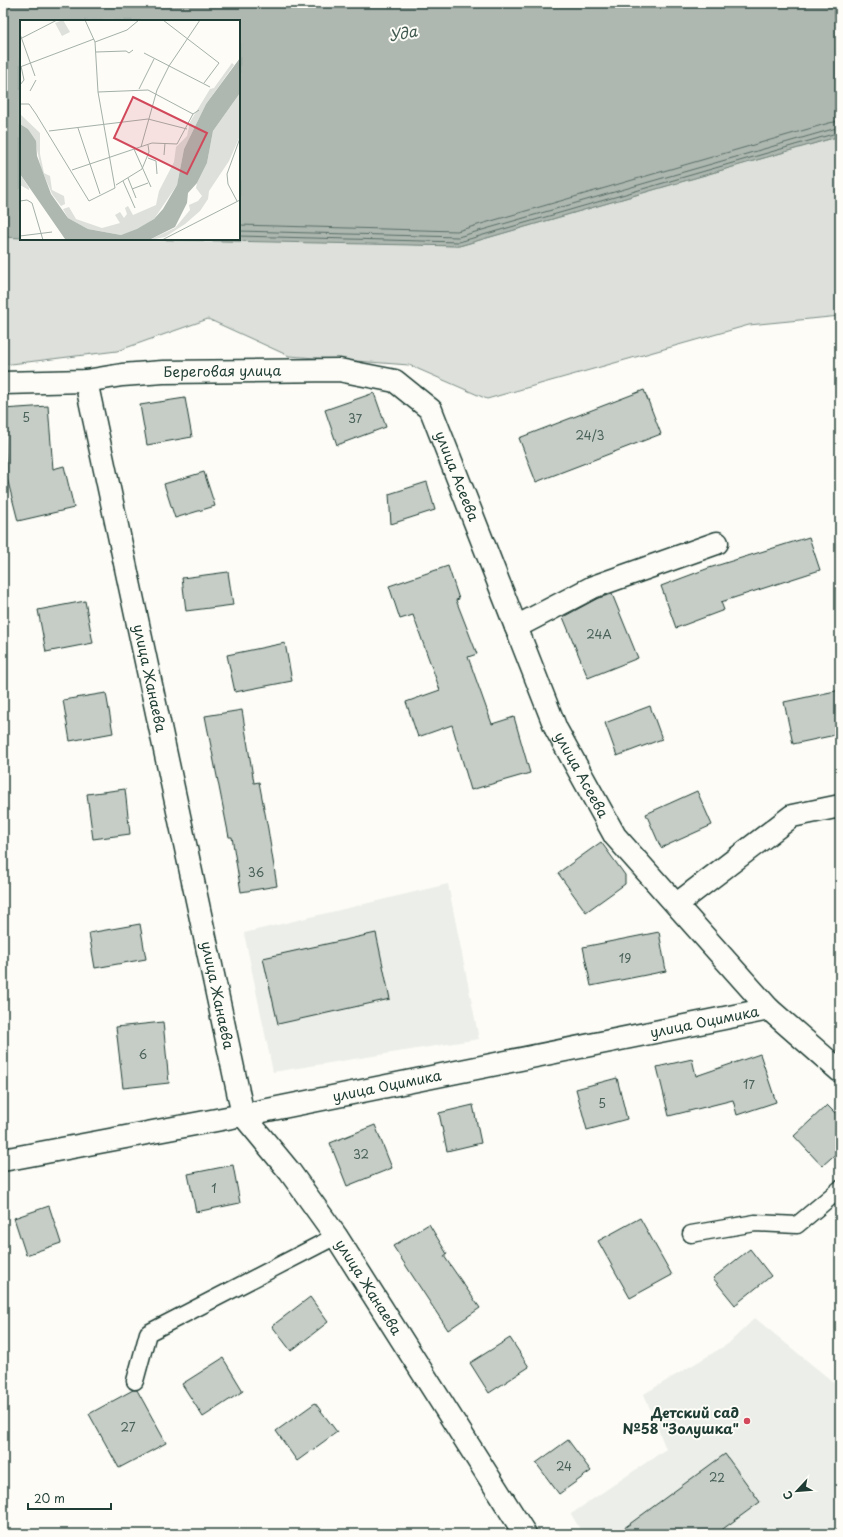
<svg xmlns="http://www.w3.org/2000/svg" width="843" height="1537" font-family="'Playpen Sans',sans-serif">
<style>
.built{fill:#eceee9}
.green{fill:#dde0db;stroke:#7e8e88}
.water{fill:#aeb8b1;stroke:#75877f}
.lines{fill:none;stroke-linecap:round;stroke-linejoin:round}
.shore{stroke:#586e66;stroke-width:1}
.building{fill:#c6cdc7;stroke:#1f3d34}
.lane-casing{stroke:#1f3d34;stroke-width:19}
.street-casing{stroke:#1f3d34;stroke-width:25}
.lane{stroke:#fdfcf7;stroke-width:16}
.street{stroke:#fdfcf7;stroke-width:22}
.poi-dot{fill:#d1495b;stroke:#fdfcf7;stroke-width:1.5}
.labels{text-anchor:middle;stroke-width:4;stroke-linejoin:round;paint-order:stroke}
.number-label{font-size:12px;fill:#496159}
.street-label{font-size:14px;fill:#1f3d34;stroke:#fdfcf7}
.poi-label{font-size:14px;font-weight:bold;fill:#1f3d34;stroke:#fdfcf7;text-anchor:end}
.water-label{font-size:15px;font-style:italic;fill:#435c53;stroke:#fdfcf7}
.inset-road{fill:none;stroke:#a4b0a9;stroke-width:1}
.view{fill:#d1495b;fill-opacity:0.15;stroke:#d1495b;stroke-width:2}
.inset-edge{fill:none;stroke:#1f3d34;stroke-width:2}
</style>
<rect width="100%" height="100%" fill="#fdfcf7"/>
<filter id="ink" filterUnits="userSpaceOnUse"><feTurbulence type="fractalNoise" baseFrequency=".025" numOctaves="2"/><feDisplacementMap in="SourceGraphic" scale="8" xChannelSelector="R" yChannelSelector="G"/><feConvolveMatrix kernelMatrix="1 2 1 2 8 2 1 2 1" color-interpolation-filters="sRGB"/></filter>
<g filter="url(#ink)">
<path class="built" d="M 448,884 L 479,1039 L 273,1072 L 244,933 Z
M 755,1318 L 838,1386 L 840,1384 L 840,1534 L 583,1534 L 571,1514 L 666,1449 L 644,1394 L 728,1344 Z"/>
<path class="green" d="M 840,136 L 840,316 L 749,325 L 487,399 L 409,365 L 289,356 L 208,319 L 117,351 L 3,365 L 3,237 L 250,240 L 459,246 Z"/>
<path class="water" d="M 3,3 L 840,3 L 840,136 L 459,246 L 133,239 L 239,239 L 239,21 L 21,21 L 21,238 L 3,237 Z"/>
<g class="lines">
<path class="shore" d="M 239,225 L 457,231 L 829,123 L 840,121
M 239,231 L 458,237 L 840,127
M 239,236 L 459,242 L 840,132"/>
</g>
<path class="building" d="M 644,390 L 661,434 L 536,482 L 519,438 Z
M 374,393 L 386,427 L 337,445 L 325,410 Z
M 185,398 L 192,437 L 147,445 L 140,405 Z
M 48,406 L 53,469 L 64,466 L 74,508 L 18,521 L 7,478 L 3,409 Z
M 204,472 L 215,506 L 175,518 L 164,484 Z
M 427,482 L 435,510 L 391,524 L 389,494 Z
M 809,537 L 820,570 L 721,602 L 724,610 L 676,628 L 661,586 L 709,568 Z
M 448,566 L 459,599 L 456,600 L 477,654 L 468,657 L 492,724 L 514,717 L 530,773 L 471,790 L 452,725 L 418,737 L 406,702 L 440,690 L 413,615 L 400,619 L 389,586 Z
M 228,572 L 233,605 L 186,611 L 182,578 Z
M 612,594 L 638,658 L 588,678 L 563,617 L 598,598 Z
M 85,601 L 93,643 L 46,652 L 38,610 Z
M 285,643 L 292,681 L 235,692 L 227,655 Z
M 840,690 L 840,734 L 793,744 L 784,702 Z
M 106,693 L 113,733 L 70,741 L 63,700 Z
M 650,706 L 662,739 L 617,756 L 605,723 Z
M 242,710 L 254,783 L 259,782 L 268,829 L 277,886 L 241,892 L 232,837 L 229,837 L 205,716 Z
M 125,789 L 130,834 L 93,839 L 87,794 Z
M 697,791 L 712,825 L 661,848 L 646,814 Z
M 601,842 L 625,875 L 625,884 L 586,912 L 558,873 Z
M 140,924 L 146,959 L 95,968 L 89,933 Z
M 659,932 L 666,971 L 591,986 L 583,947 Z
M 376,933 L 390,999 L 278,1024 L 263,958 Z
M 163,1022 L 169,1083 L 123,1088 L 116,1027 Z
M 760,1054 L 776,1102 L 737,1115 L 733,1100 L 669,1116 L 657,1067 L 692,1059 L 696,1076 Z
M 617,1078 L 627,1119 L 587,1130 L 576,1089 Z
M 473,1105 L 481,1143 L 447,1151 L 439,1113 Z
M 827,1105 L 840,1118 L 840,1150 L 822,1166 L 794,1136 Z
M 375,1125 L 392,1168 L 347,1186 L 330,1143 Z
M 233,1165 L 240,1203 L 196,1212 L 188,1174 Z
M 49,1206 L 61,1243 L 26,1255 L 14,1218 Z
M 640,1218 L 672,1275 L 630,1298 L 598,1241 Z
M 429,1224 L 447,1254 L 444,1256 L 480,1308 L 448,1330 L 393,1246 Z
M 750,1249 L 771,1276 L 735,1305 L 713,1278 Z
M 310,1297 L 328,1322 L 291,1351 L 272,1326 Z
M 510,1338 L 529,1367 L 489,1393 L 470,1363 Z
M 223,1358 L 243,1391 L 203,1417 L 182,1384 Z
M 133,1390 L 137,1390 L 166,1443 L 119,1468 L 89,1414 Z
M 315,1403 L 337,1432 L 297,1461 L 276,1431 Z
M 568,1440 L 591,1471 L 559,1494 L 536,1463 Z
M 725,1454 L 760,1502 L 716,1534 L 616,1534 Z"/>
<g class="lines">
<defs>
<path id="lane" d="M 691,1234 L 755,1223 L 797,1225 L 840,1189
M 135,1381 L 148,1333 L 336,1236"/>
<g id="street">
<path id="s1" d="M 86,381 L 243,1115 L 290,1172 L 336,1236 L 525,1534"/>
<path id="s2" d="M 3,383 L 86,381 L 122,375 L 163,372 L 339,370 L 395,381 L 431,410 L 556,729 L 615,836 L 769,1009 L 840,1071"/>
<path d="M 516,627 L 593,587 L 717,543"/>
<path d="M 677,904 L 792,816 L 840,806"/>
<path id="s3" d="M 3,1160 L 243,1115 L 769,1009"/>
</g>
</defs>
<use href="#lane" class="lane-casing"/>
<use href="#street" class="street-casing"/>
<use href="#lane" class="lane"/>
<use href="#street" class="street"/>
</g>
</g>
<circle class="poi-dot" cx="747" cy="1421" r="4"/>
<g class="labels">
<g class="number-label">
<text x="26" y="422">5</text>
<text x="355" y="423">37</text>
<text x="590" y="440">24/3</text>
<text x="599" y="639">24А</text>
<text x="256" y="877">36</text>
<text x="625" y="963">19</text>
<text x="143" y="1059">6</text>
<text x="749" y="1089">17</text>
<text x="602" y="1108">5</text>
<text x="361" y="1159">32</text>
<text x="214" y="1193">1</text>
<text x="128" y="1432">27</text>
<text x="564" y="1471">24</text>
<text x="717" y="1482">22</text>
</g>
<g class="street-label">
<text dy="5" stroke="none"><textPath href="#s2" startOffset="220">Береговая улица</textPath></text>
<text dy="5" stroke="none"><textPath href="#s2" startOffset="511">улица Асеева</textPath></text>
<text dy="5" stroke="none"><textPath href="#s1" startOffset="304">улица Жанаева</textPath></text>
<text dy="5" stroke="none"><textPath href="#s2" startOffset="835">улица Асеева</textPath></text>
<text dy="5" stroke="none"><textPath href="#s1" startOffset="628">улица Жанаева</textPath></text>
<text dy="5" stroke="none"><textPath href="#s3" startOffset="715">улица Оцимика</textPath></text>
<text dy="5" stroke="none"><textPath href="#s3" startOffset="391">улица Оцимика</textPath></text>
<text dy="5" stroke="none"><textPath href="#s1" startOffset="964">улица Жанаева</textPath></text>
</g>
<g class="poi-label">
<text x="739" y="1418">Детский сад<tspan x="739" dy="16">№58 "Золушка"</tspan></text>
</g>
<g class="water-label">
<text transform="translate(403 34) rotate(-11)" y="5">Уда</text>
</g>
</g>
<g transform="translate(20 20)">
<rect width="220" height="220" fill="#fdfcf7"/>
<path d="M 43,0 L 50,12 L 42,16 L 35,3 ZM 212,43 L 214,45 L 186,84 L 164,129 L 157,165 L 134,199 L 117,210 L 101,215 L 68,209 L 48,198 L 43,189 L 49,187 L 56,199 L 82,208 L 100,203 L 95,195 L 100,192 L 104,198 L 107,194 L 105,188 L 108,186 L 113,195 L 136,185 L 139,171 L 154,142 L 156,127 L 167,116 L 170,102 L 190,69 L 194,68 ZM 220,73 L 220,116 L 209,141 L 189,171 L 188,179 L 180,191 L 165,204 L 145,217 L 129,220 L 155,208 L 170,190 L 169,185 L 178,181 L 182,176 L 176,168 L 177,163 L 187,143 L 193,111 ZM 0,94 L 20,113 L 20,134 L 24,153 L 30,156 L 32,170 L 44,176 L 45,184 L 41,186 L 32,174 L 21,148 L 15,121 L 8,109 L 0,104 ZM 0,154 L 9,168 L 9,170 L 0,165 Z" fill="#dde0db"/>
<path d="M 220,38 L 220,73 L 193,111 L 187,143 L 177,163 L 168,173 L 167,183 L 155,207 L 129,220 L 45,219 L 0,154 L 0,104 L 8,109 L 16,121 L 17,136 L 31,174 L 48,198 L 68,209 L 101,215 L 117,209 L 134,199 L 143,189 L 157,165 L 164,129 L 186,84 Z" fill="#aeb8b1"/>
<path class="inset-road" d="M 143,0 L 199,43 L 184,63M 0,14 L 15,56M 0,19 L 37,0M 75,22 L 107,10 L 119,0M 76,32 L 106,31 L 109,33 L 113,30M 124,33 L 190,67M 0,47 L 74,19M 0,65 L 4,60 L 1,46M 119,69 L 134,39M 10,71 L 16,60M 78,72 L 128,70 L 173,94M 0,84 L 9,84 L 16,94 L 69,181 L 95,168 L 78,72 L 75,22 L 65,0M 58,108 L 80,174M 29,111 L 128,99 L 167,109M 121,127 L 137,70 L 149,46 L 180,0M 114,129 L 131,167M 144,135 L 145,123M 128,138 L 136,141 L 137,154M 52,150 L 132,123 L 157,124 L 173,94 L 179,90M 108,158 L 116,178M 103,161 L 115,188M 96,165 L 122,149 L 129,132 L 128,125M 112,169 L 128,163M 0,181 L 7,180 L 12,183 L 23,220M 217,181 L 208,164 L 207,154 L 220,118M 0,216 L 32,212M 142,220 L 220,180"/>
<path class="view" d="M 113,77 L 187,113 L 167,154 L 94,118 Z"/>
<rect width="220" height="220" class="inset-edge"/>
</g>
<rect width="843" height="1537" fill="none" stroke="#fdfcf7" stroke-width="16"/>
<rect x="8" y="8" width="827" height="1521" fill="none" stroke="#1f3d34" stroke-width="1.5" filter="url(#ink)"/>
<g transform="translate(797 1491) rotate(244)" stroke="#fdfcf7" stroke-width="3" paint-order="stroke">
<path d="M0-3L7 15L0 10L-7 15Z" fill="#1f3d34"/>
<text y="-6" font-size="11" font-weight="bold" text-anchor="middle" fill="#1f3d34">С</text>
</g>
<path d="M28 1503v6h83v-6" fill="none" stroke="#1f3d34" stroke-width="2"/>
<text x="34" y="1503" font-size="12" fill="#1f3d34" stroke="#fdfcf7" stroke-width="3" paint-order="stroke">20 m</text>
</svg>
